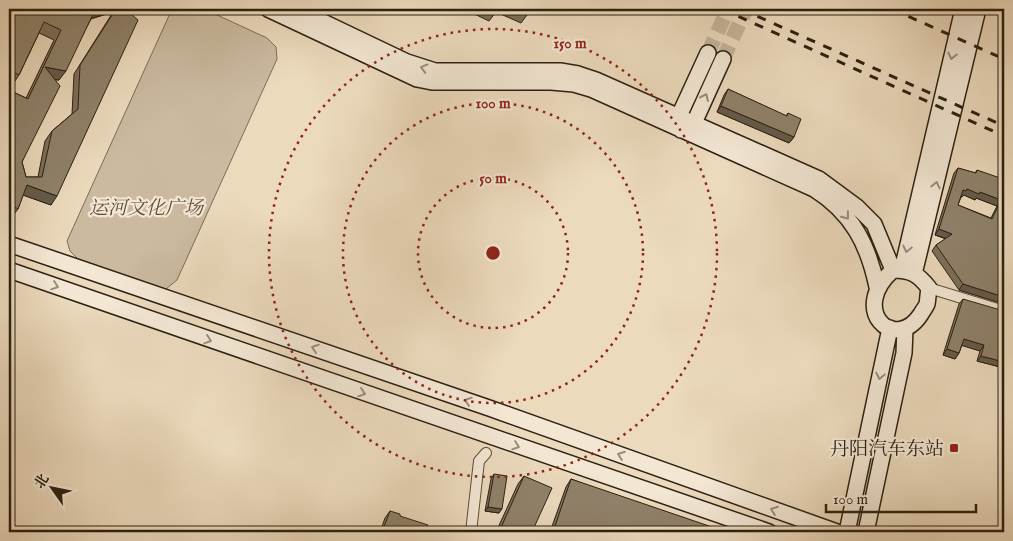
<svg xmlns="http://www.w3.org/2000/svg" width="1013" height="541" font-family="'IM FELL English','Noto Serif SC',serif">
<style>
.green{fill:#cbbaa0;stroke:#7b6d58}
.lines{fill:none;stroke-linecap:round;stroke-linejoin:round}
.secondary-tunnel{stroke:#c5b59b;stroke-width:15;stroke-dasharray:15 8;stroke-linecap:butt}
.street-casing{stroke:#5b4e3c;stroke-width:12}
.secondary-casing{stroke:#2b2011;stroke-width:18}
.street{stroke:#f3e7d4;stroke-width:10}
.secondary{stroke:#f3e7d4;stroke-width:15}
.rail{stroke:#2b2011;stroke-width:3;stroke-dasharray:9 9;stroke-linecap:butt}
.wall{fill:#7b6f5b;stroke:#2b2011;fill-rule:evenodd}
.shaded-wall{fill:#645a4a;stroke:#2b2011}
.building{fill:#8f816a;stroke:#2b2011;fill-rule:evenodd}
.oneway{stroke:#998d7c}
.ring{fill:none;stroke:#8f2418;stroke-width:2.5;stroke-dasharray:2.5 5}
.poi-dot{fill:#8f2418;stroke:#f3e7d4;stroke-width:2}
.labels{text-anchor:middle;stroke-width:4.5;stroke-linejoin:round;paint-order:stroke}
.park-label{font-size:19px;font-style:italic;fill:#5b4e3c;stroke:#f3e7d4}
.poi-label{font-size:19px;fill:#2b2011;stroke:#f3e7d4;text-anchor:end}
.centre{fill:#8f2418;stroke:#f3e7d4;stroke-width:2.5}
.ring-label{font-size:15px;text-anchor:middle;font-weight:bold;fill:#8f2418;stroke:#f3e7d4;stroke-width:4.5;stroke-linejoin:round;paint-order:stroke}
</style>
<rect width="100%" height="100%" fill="#ecdabd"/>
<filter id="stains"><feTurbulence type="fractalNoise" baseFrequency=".004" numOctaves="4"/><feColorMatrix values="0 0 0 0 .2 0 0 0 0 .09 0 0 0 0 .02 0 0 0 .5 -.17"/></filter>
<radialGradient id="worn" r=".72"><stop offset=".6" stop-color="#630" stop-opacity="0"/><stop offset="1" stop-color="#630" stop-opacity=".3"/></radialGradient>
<path class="green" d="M 172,9 L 204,9 L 267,38 L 276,47 L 277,59 L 177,280 L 166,289 L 152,287 L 78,259 L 70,251 L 67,241 Z"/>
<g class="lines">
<path class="secondary-tunnel" d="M 708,53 L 728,9
M 723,59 L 746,9"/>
<defs>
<path id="street" d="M 929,288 L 1004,311
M 471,532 L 479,461 L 486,453"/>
<path id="secondary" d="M 268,9 L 417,79 L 432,82 L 551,82 L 574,84 L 591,89 L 814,189 C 852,213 868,244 877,287
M 296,9 L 407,62 L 435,71 L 560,71 L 578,74 L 596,80 L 819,179 L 857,207 L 874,224 L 893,270
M 708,53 L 679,116 L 681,130 L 694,123 L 723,59
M 9,244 L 489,408 L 837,532
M 9,270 L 769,532
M 893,270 C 911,270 918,274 929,288 C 928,293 928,299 927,304 C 926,307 923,310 921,314 C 895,354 848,310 893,270 Z
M 902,270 L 963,9
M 914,274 L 978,9
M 847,532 L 890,328
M 866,532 L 904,353 L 905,329"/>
</defs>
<use href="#street" class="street-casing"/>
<use href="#secondary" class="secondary-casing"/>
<use href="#street" class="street"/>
<use href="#secondary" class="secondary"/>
<path class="rail" d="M 722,9 L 1004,136
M 741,9 L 1004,126
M 892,9 L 1004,59"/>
</g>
<path class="wall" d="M 9,9 L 112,9 L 110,13 L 91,19 L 59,80 L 55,80 L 22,162 L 26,177 L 38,177 L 45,141 L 52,131 L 72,114 L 74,74 L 115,9 L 51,205 L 23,195 L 18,209 L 11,218 L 9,217 L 9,90 L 26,98 L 54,40 L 39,33 L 19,75 L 13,84 L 9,82 Z
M 464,9 L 530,9 L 527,15 L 521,23 L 496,12 L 489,21 Z
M 728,89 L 786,116 L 788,113 L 794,137 L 789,143 L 717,112 L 724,95 Z
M 958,168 L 975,173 L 977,170 L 999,189 L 1004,192 L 1004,304 L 959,290 L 932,251 L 936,245 L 946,239 L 935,235 L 954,173 ZM 964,195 L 975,200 L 976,198 L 997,206 L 991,218 L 958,205 L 961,197 L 962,197 Z
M 963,299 L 1004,368 L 977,361 L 980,351 L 962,345 L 959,353 L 955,359 L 943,355 L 959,304 Z
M 494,474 L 499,513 L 485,511 L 491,479 Z
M 524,476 L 532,532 L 496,532 L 518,484 Z
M 571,479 L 710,532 L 550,532 L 566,487 Z
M 390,511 L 400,516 L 425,532 L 380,532 L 385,518 Z"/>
<path class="shaded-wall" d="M 98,9 L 112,9 L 110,13 L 88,19 L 95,10 Z
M 45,67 L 66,71 L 59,80 L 39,77 Z
M 721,106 L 794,137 L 789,143 L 717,112 Z
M 27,185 L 57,196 L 51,205 L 20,194 Z
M 967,189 L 980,192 L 1001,200 L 997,206 L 976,198 L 975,200 L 964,195 L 962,197 L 959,196 L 963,190 Z
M 939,229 L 952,234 L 948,239 L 935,235 Z
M 963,284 L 1004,297 L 1004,304 L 959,290 Z
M 964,339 L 984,345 L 980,351 L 960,345 Z
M 947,349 L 959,353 L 955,359 L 943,355 Z
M 981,356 L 1004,362 L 1004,368 L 977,361 Z
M 488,507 L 502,509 L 499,513 L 485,511 Z"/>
<path class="building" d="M 9,9 L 98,9 L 95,10 L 66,71 L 45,67 L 60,86 L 22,162 L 26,177 L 42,177 L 52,131 L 78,109 L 80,65 L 116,9 L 125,9 L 138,20 L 57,196 L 27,185 L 18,209 L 9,203 L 9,90 L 28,99 L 61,30 L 44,22 L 19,75 L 9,70 Z
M 488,9 L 497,9 L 495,12 Z
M 513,9 L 530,9 L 527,15 Z
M 728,89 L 787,116 L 788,113 L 801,119 L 794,137 L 721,106 Z
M 958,168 L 976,173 L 977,170 L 1003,179 L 999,189 L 1004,192 L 1004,297 L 963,284 L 936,245 L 952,234 L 939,229 ZM 967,189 L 979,194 L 980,192 L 1001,200 L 992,219 L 958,205 L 963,190 L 966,191 Z
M 963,299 L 1004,311 L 1004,362 L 981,356 L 984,345 L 964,339 L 959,353 L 947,349 Z
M 494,474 L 507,476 L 502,509 L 488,507 Z
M 524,476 L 552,488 L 532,532 L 499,532 Z
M 571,479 L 712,527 L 710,532 L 553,532 Z
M 390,511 L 400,514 L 400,516 L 428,525 L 425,532 L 382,532 Z"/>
<defs><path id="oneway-chevron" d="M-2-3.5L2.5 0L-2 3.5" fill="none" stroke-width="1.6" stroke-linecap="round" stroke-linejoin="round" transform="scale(1.25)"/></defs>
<g class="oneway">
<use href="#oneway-chevron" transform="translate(952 56) rotate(103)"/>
<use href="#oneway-chevron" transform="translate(424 68) rotate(-165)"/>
<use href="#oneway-chevron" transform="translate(705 97) rotate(-66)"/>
<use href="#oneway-chevron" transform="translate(936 185) rotate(-77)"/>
<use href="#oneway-chevron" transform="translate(846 216) rotate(52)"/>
<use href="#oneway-chevron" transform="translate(907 249) rotate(103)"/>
<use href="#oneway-chevron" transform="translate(55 286) rotate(19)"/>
<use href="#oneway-chevron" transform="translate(208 340) rotate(19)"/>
<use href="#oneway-chevron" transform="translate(315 348) rotate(-161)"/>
<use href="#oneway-chevron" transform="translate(880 376) rotate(102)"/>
<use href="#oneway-chevron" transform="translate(362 393) rotate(19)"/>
<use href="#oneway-chevron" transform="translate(468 401) rotate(-161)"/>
<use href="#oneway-chevron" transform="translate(516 446) rotate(19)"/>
<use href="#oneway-chevron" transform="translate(621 455) rotate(-160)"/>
<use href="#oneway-chevron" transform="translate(774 510) rotate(-160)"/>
</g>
<g class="ring">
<circle cx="493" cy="253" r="75"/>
<circle cx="493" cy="253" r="150"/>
<circle cx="493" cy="253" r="224"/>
</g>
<rect class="poi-dot" x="949" y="443" width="10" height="10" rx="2.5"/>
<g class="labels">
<g class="park-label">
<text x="146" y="214">运河文化广场</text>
</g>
<g class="poi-label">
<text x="944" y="455">丹阳汽车东站</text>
</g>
</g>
<circle cx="493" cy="253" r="8" class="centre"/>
<g class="ring-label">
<text x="570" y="48">150 m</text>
<text x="493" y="108">100 m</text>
<text x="493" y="183">50 m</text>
</g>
<rect width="1013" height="541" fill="none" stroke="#ecdabd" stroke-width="30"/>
<rect x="10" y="10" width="993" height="521" fill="none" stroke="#2b2011" stroke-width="2.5"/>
<rect x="15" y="15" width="983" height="511" fill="none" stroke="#2b2011"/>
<g transform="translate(52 488) rotate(303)" stroke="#f3e7d4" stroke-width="4" paint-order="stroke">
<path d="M0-4L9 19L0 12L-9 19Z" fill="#2b2011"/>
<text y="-8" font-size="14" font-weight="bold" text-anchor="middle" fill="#2b2011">北</text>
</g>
<path d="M826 504v8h150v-8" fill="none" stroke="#2b2011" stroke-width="2.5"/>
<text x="833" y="504" font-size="15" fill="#2b2011" stroke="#f3e7d4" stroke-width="4" paint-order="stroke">100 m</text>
<rect width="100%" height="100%" filter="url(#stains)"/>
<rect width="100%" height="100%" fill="url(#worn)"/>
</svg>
